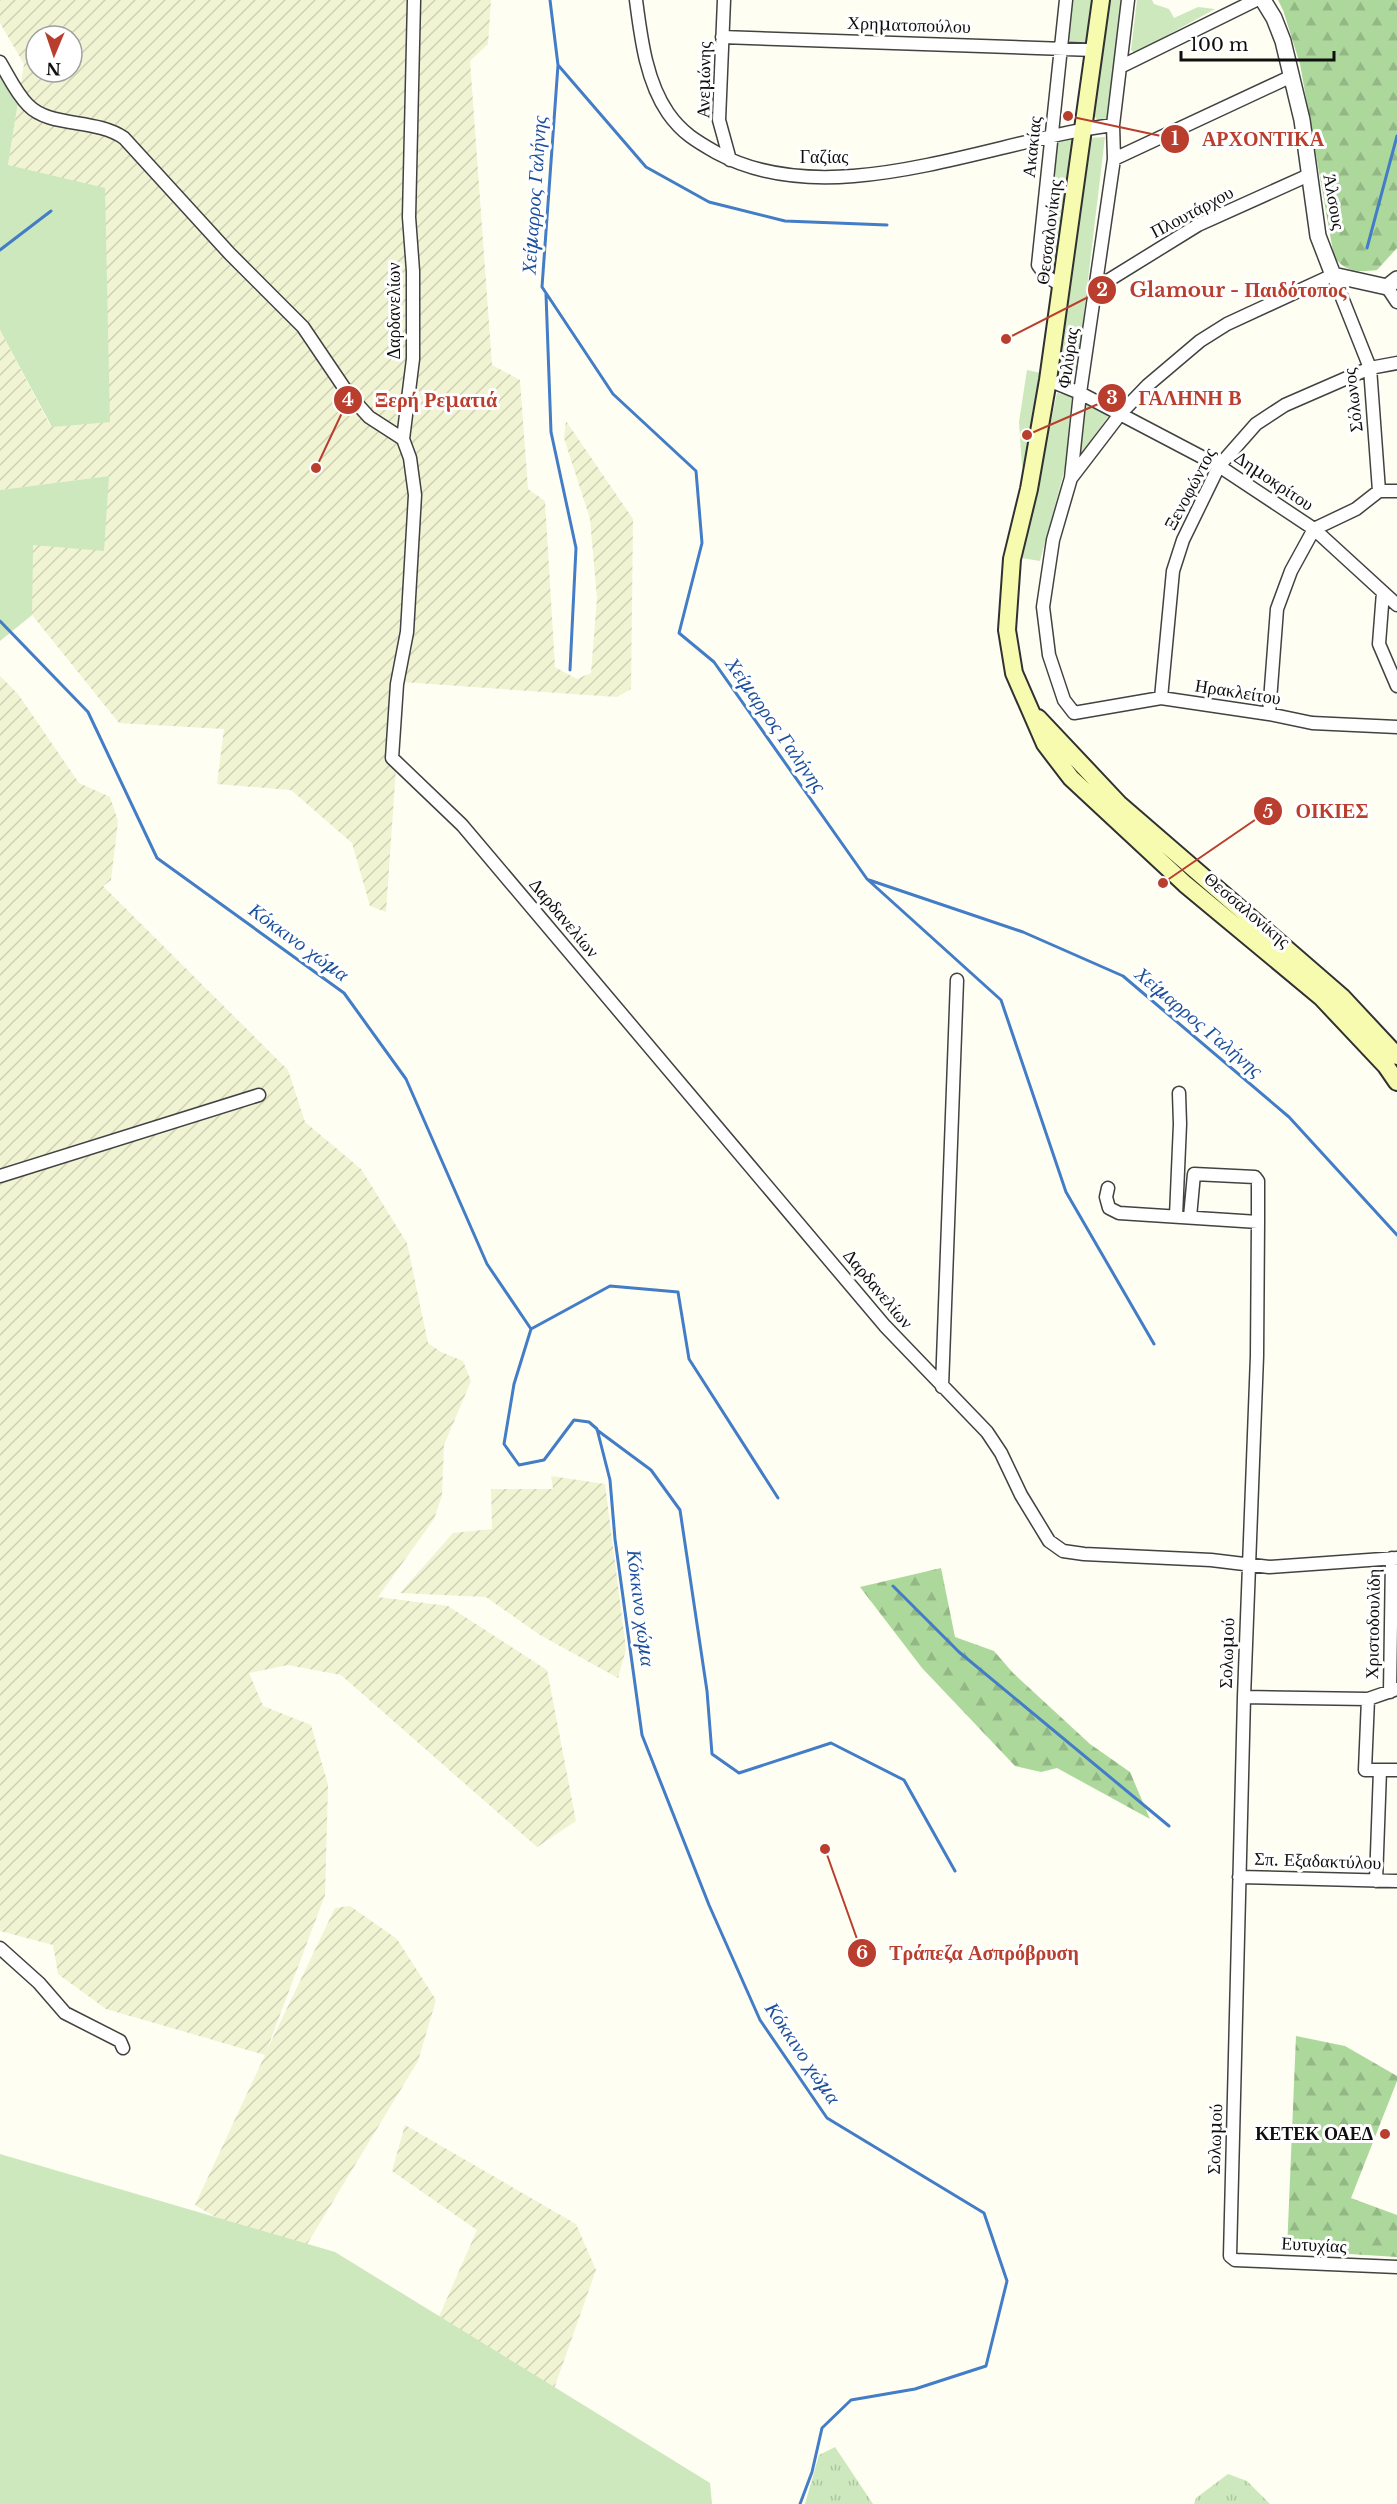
<svg xmlns="http://www.w3.org/2000/svg" width="1397" height="2504" font-family="'Libre Baskerville',serif">
<style>
.farmland{fill:url(#farmland-furrows);fill-rule:evenodd}
.grass{fill:#cce8bc}
.forest{fill:url(#forest-firs)}
.park{fill:url(#park-tufts)}
.lines{fill:none;stroke-linecap:round;stroke-linejoin:round}
.stream{stroke:#437cc7;stroke-width:3}
.minor-casing{stroke:#424242;stroke-width:15}
.tertiary-casing{stroke:#424242;stroke-width:18}
.secondary-casing{stroke:#313131;stroke-width:20}
.minor{stroke:#fff;stroke-width:12}
.tertiary{stroke:#fff;stroke-width:15}
.secondary{stroke:#f7fbb0;stroke-width:16}
.poi-dot{fill:#b93e2d;stroke:#fff;stroke-width:2}
.labels{text-anchor:middle;stroke-width:6;stroke-linejoin:round;paint-order:stroke}
.street-label{font-size:18px;fill:#0f0f0f;stroke:#fff}
.poi-label{font-size:18px;font-weight:bold;fill:#0f0f0f;stroke:#fff;text-anchor:end}
.water-label{font-size:20px;font-style:italic;fill:#1d509c;stroke:#fff}
.leader{fill:none;stroke:#b93e2d;stroke-width:2}
.callout-dot{fill:#b93e2d;stroke:#fff;stroke-width:2}
.mark-label{font-size:18px;text-anchor:middle;font-weight:bold;fill:#fff}
.callout-label{font-size:20px;text-anchor:middle;font-weight:bold;fill:#b93e2d;stroke:#fff;stroke-width:6;stroke-linejoin:round;paint-order:stroke}
</style>
<defs>
<pattern id="farmland-furrows" width="10" height="10" patternUnits="userSpaceOnUse" patternTransform="scale(1.5)"><rect width="10" height="10" fill="#f1f4d3"/><path d="M-1 1l2-2M0 10L10 0M9 11l2-2" fill="none" stroke="#cdd0b4"/></pattern>
<pattern id="forest-firs" width="22" height="20" patternUnits="userSpaceOnUse" patternTransform="scale(1.5)"><rect width="22" height="20" fill="#add89c"/><path d="M5 1l3.5 6h-7zM16 11l3.5 6h-7z" fill="#94b885"/></pattern>
<pattern id="park-tufts" width="24" height="20" patternUnits="userSpaceOnUse" patternTransform="scale(1.5)"><rect width="24" height="20" fill="#cce8bc"/><path d="M3 7l-1-3M5 7V3M7 7l1-3M15 17l-1-3M17 17v-4M19 17l1-3" fill="none" stroke="#aec6a0"/></pattern>
</defs>
<rect width="100%" height="100%" fill="#fefef2"/>
<path class="farmland" d="M 0,0 L 491,0 L 488,44 L 470,61 L 492,365 L 520,380 L 528,489 L 545,501 L 555,667 L 577,679 L 591,673 L 597,598 L 590,519 L 564,438 L 566,421 L 633,519 L 631,689 L 617,697 L 402,682 L 386,912 L 370,906 L 352,843 L 291,790 L 217,784 L 224,729 L 119,723 L 32,615 L 32,545 L 109,476 L 0,490 L 0,330 L 51,427 L 8,165 L 24,64 L 0,23 ZM 36,36 L 72,36 L 72,72 L 36,72 Z
M 0,676 L 18,694 L 79,783 L 110,797 L 118,821 L 111,880 L 103,886 L 288,1070 L 305,1122 L 361,1169 L 407,1243 L 428,1343 L 441,1352 L 463,1361 L 471,1381 L 444,1445 L 442,1495 L 434,1519 L 378,1597 L 448,1606 L 547,1670 L 576,1821 L 537,1847 L 341,1675 L 288,1665 L 249,1673 L 263,1706 L 311,1725 L 328,1785 L 325,1895 L 266,2052 L 335,1908 L 350,1906 L 397,1939 L 436,2000 L 418,2061 L 295,2264 L 195,2205 L 265,2055 L 106,2009 L 58,1974 L 53,1945 L 0,1931 Z
M 551,1476 L 605,1484 L 626,1649 L 618,1678 L 540,1635 L 486,1597 L 400,1593 L 453,1533 L 492,1529 L 491,1489 L 553,1489 Z
M 405,2125 L 576,2224 L 596,2270 L 550,2400 L 434,2328 L 477,2230 L 392,2171 Z"/>
<path class="grass" d="M 1071,0 L 1093,0 L 1089,39 L 1084,47 L 1073,45 L 1068,38 Z
M 1107,0 L 1124,0 L 1110,116 L 1107,121 L 1099,122 L 1091,112 Z
M 1137,0 L 1152,0 L 1154,4 L 1169,9 L 1174,18 L 1198,7 L 1215,9 L 1135,53 L 1131,50 Z
M 0,70 L 18,102 L 8,165 L 105,188 L 110,422 L 52,427 L 0,330 Z
M 1105,137 L 1077,372 L 1067,380 L 1061,376 L 1058,370 L 1088,138 Z
M 1073,139 L 1057,272 L 1051,275 L 1041,262 L 1055,140 Z
M 1027,370 L 1041,373 L 1027,461 L 1023,467 L 1022,466 L 1019,422 Z
M 1057,393 L 1072,397 L 1065,468 L 1040,561 L 1022,558 Z
M 1083,403 L 1109,415 L 1078,459 Z
M 109,476 L 104,551 L 33,545 L 32,615 L 0,641 L 0,490 Z
M 0,2154 L 335,2252 L 710,2483 L 712,2504 L 0,2504 Z"/>
<path class="forest" d="M 1278,0 L 1397,0 L 1397,248 L 1377,270 C 1358,272 1347,273 1334,257 L 1300,64 L 1283,10 Z
M 941,1568 L 955,1637 L 994,1651 L 1013,1673 L 1090,1744 L 1130,1772 L 1150,1819 L 1057,1768 L 1041,1772 L 1015,1766 L 922,1668 L 860,1587 Z
M 1296,2036 L 1345,2046 L 1397,2076 L 1397,2081 L 1351,2198 L 1397,2215 L 1397,2257 L 1287,2250 Z"/>
<path class="park" d="M 835,2447 L 873,2504 L 805,2504 L 819,2455 Z
M 1228,2474 L 1247,2481 L 1270,2504 L 1194,2504 L 1196,2498 Z"/>
<g class="lines">
<path class="stream" d="M 550,0 L 558,65 L 542,287 L 613,394 L 696,471 L 702,543 L 679,633 L 714,662 L 867,879 L 1001,1000 L 1066,1192 L 1154,1344
M 558,65 L 646,167 L 709,202 L 785,221 L 887,225
M 1367,248 L 1397,136
M 0,250 L 51,211
M 546,294 L 551,432 L 576,548 L 570,670
M 0,621 L 88,712 L 157,858 L 344,993 L 406,1079 L 487,1264 L 531,1329 L 514,1384 L 504,1444 L 519,1465 L 544,1460 L 574,1420 L 589,1422 L 597,1429 L 610,1480 L 615,1539 L 642,1735 L 709,1905 L 760,2020 L 827,2118 L 984,2213 L 1007,2281 L 986,2366 L 915,2389 L 851,2400 L 822,2428 L 812,2472 L 800,2504
M 869,880 L 1023,932 L 1123,976 L 1289,1117 L 1397,1235
M 531,1329 L 610,1286 L 678,1292 L 689,1359 L 778,1498
M 597,1430 L 651,1470 L 680,1510 L 707,1691 L 712,1754 L 739,1773 L 831,1743 L 904,1780 L 955,1871
M 893,1586 L 959,1652 L 1169,1826"/>
<defs>
<path id="minor" d="M 414,0 L 409,217 L 413,271 L 413,359 L 403,439 L 410,458 L 415,495 L 407,632 L 397,684 L 392,758 L 462,825 L 885,1326 L 987,1432 L 1001,1453 L 1021,1495 L 1049,1541 L 1063,1551 L 1084,1554 L 1211,1560 L 1269,1567 L 1397,1558
M 636,0 C 641,38 646,81 668,113 C 682,133 696,141 717,153 C 832,215 992,140 1113,125
M 724,0 L 719,120 L 730,160
M 1128,0 L 1113,125 L 1114,159 L 1080,393 L 1071,478 L 1053,540 L 1043,607 L 1049,655 L 1064,700 L 1074,713 L 1161,698 L 1269,714 L 1312,723 L 1397,727
M 722,37 L 1094,50
M 0,62 C 9,77 16,93 28,105 C 50,128 95,118 124,138 L 230,254 L 303,327 L 349,395 L 369,417 L 403,439
M 1120,67 L 1256,0
M 1114,159 L 1292,76
M 1062,286 L 1046,276 L 1038,265 L 1066,0
M 1387,287 L 1397,302
M 1096,288 L 1198,225 L 1309,175
M 1048,380 L 1080,393 L 1219,466 L 1314,529 L 1397,605
M 1072,477 L 1121,413 L 1148,385 L 1200,341 L 1227,324 L 1333,275 L 1370,368 L 1379,491
M 1383,592 L 1379,644 L 1397,686
M 1161,698 L 1173,571 L 1183,540 L 1219,466 L 1256,424 L 1285,405 L 1370,368 L 1397,363
M 1269,714 L 1277,609 L 1291,571 L 1314,529 L 1356,509 L 1379,491 L 1397,491
M 0,1176 L 259,1095
M 1108,1188 L 1106,1197 L 1109,1208 L 1119,1213 L 1258,1222 L 1257,1356 L 1244,1697 L 1230,2256 L 1235,2260 L 1397,2267
M 1176,1216 L 1180,1124 L 1179,1093
M 1190,1217 L 1194,1174 L 1255,1177 L 1258,1181 L 1258,1222
M 942,1387 L 957,980
M 1390,1692 L 1392,1558
M 1244,1697 L 1368,1699 L 1397,1689
M 1368,1699 L 1365,1770 L 1397,1770
M 1239,1877 L 1397,1881
M 1376,1881 L 1380,1770
M 0,1948 L 39,1983 L 65,2013 L 120,2041 L 123,2048"/>
<path id="tertiary" d="M 1263,0 L 1274,18 L 1283,41 L 1302,120 L 1318,236 L 1333,275 L 1387,287 L 1397,279"/>
<path id="secondary" d="M 1101,0 L 1048,380 L 1029,489 L 1012,559 L 1007,630 L 1014,673 L 1045,744 L 1071,778 L 1185,884 L 1321,997 L 1386,1066 L 1397,1082
M 1038,718 L 1119,804 L 1342,997 L 1397,1056"/>
</defs>
<use href="#minor" class="minor-casing"/>
<use href="#tertiary" class="tertiary-casing"/>
<use href="#secondary" class="secondary-casing"/>
<use href="#minor" class="minor"/>
<use href="#tertiary" class="tertiary"/>
<use href="#secondary" class="secondary"/>
</g>
<circle class="poi-dot" cx="1385" cy="2134" r="6"/>
<g class="labels">
<g class="street-label">
<text transform="translate(909 25) rotate(2)" y="6">Χρηματοπούλου</text>
<text transform="translate(704 80) rotate(-89)" y="6">Ανεμώνης</text>
<text transform="translate(1032 147) rotate(-84)" y="6">Ακακίας</text>
<text x="824" y="163">Γαζίας</text>
<text transform="translate(1334 202) rotate(80)" y="6">Άλσους</text>
<text transform="translate(1192 212) rotate(-28)" y="6">Πλουτάρχου</text>
<text transform="translate(1049 232) rotate(-83)" y="6">Θεσσαλονίκης</text>
<text transform="translate(394 311) rotate(-90)" y="6">Δαρδανελίων</text>
<text transform="translate(1068 358) rotate(-82)" y="6">Φιλύρας</text>
<text transform="translate(1353 400) rotate(-97)" y="6">Σόλωνος</text>
<text transform="translate(1274 481) rotate(34)" y="6">Δημοκρίτου</text>
<text transform="translate(1190 489) rotate(-62)" y="6">Ξενοφώντος</text>
<text transform="translate(1238 692) rotate(9)" y="6">Ηρακλείτου</text>
<text transform="translate(1247 910) rotate(40)" y="6">Θεσσαλονίκης</text>
<text transform="translate(564 918) rotate(50)" y="6">Δαρδανελίων</text>
<text transform="translate(878 1289) rotate(50)" y="6">Δαρδανελίων</text>
<text transform="translate(1373 1624) rotate(-89)" y="6">Χριστοδουλίδη</text>
<text transform="translate(1227 1653) rotate(-88)" y="6">Σολωμού</text>
<text transform="translate(1318 1861) rotate(2)" y="6">Σπ. Εξαδακτύλου</text>
<text transform="translate(1215 2139) rotate(-88)" y="6">Σολωμού</text>
<text transform="translate(1314 2245) rotate(3)" y="6">Ευτυχίας</text>
</g>
<g class="poi-label">
<text x="1373" y="2140">ΚΕΤΕΚ ΟΑΕΔ</text>
</g>
<g class="water-label">
<text transform="translate(534 195) rotate(-86)" y="7">Χείμαρρος Γαλήνης</text>
<text transform="translate(776 725) rotate(55)" y="7">Χείμαρρος Γαλήνης</text>
<text transform="translate(299 942) rotate(36)" y="7">Κόκκινο χώμα</text>
<text transform="translate(1199 1022) rotate(40)" y="7">Χείμαρρος Γαλήνης</text>
<text transform="translate(641 1608) rotate(83)" y="7">Κόκκινο χώμα</text>
<text transform="translate(803 2053) rotate(56)" y="7">Κόκκινο χώμα</text>
</g>
</g>
<path class="leader" d="M1068 116L1175 139M1006 339L1102 290M1027 435L1112 398M316 468L348 400M1163 883L1268 811M825 1849L862 1953"/>
<g class="callout-dot">
<circle cx="1068" cy="116" r="6"/>
<circle cx="1006" cy="339" r="6"/>
<circle cx="1027" cy="435" r="6"/>
<circle cx="316" cy="468" r="6"/>
<circle cx="1163" cy="883" r="6"/>
<circle cx="825" cy="1849" r="6"/>
<circle cx="1175" cy="139" r="15"/>
<circle cx="1102" cy="290" r="15"/>
<circle cx="1112" cy="398" r="15"/>
<circle cx="348" cy="400" r="15"/>
<circle cx="1268" cy="811" r="15"/>
<circle cx="862" cy="1953" r="15"/>
</g>
<g class="mark-label">
<text x="1175" y="145">1</text>
<text x="1102" y="296">2</text>
<text x="1112" y="404">3</text>
<text x="348" y="406">4</text>
<text x="1268" y="818">5</text>
<text x="862" y="1959">6</text>
</g>
<g class="callout-label">
<text x="1263" y="146">ΑΡΧΟΝΤΙΚΑ</text>
<text x="1238" y="297">Glamour - Παιδότοπος</text>
<text x="1190" y="405">ΓΑΛΗΝΗ Β</text>
<text x="436" y="407">Ξερή Ρεματιά</text>
<text x="1332" y="818">ΟΙΚΙΕΣ</text>
<text x="984" y="1960">Τράπεζα Ασπρόβρυση</text>
</g>
<g transform="translate(54 54) rotate(182)"><circle r="28" fill="#ffffff" stroke="#9f9f9f" stroke-width="1.5"/>
<path d="M0-4.5L10 22L0 15L-10 22Z" fill="#b93e2d"/>
<text y="-9" font-size="16" font-weight="bold" text-anchor="middle" fill="#0f0f0f">N</text>
</g>
<path d="M1181 51v9h153v-9" fill="none" stroke="#0f0f0f" stroke-width="3"/>
<text x="1190" y="51" font-size="18" fill="#0f0f0f" stroke="#ffffff" stroke-width="4.5" paint-order="stroke">100 m</text>
</svg>
